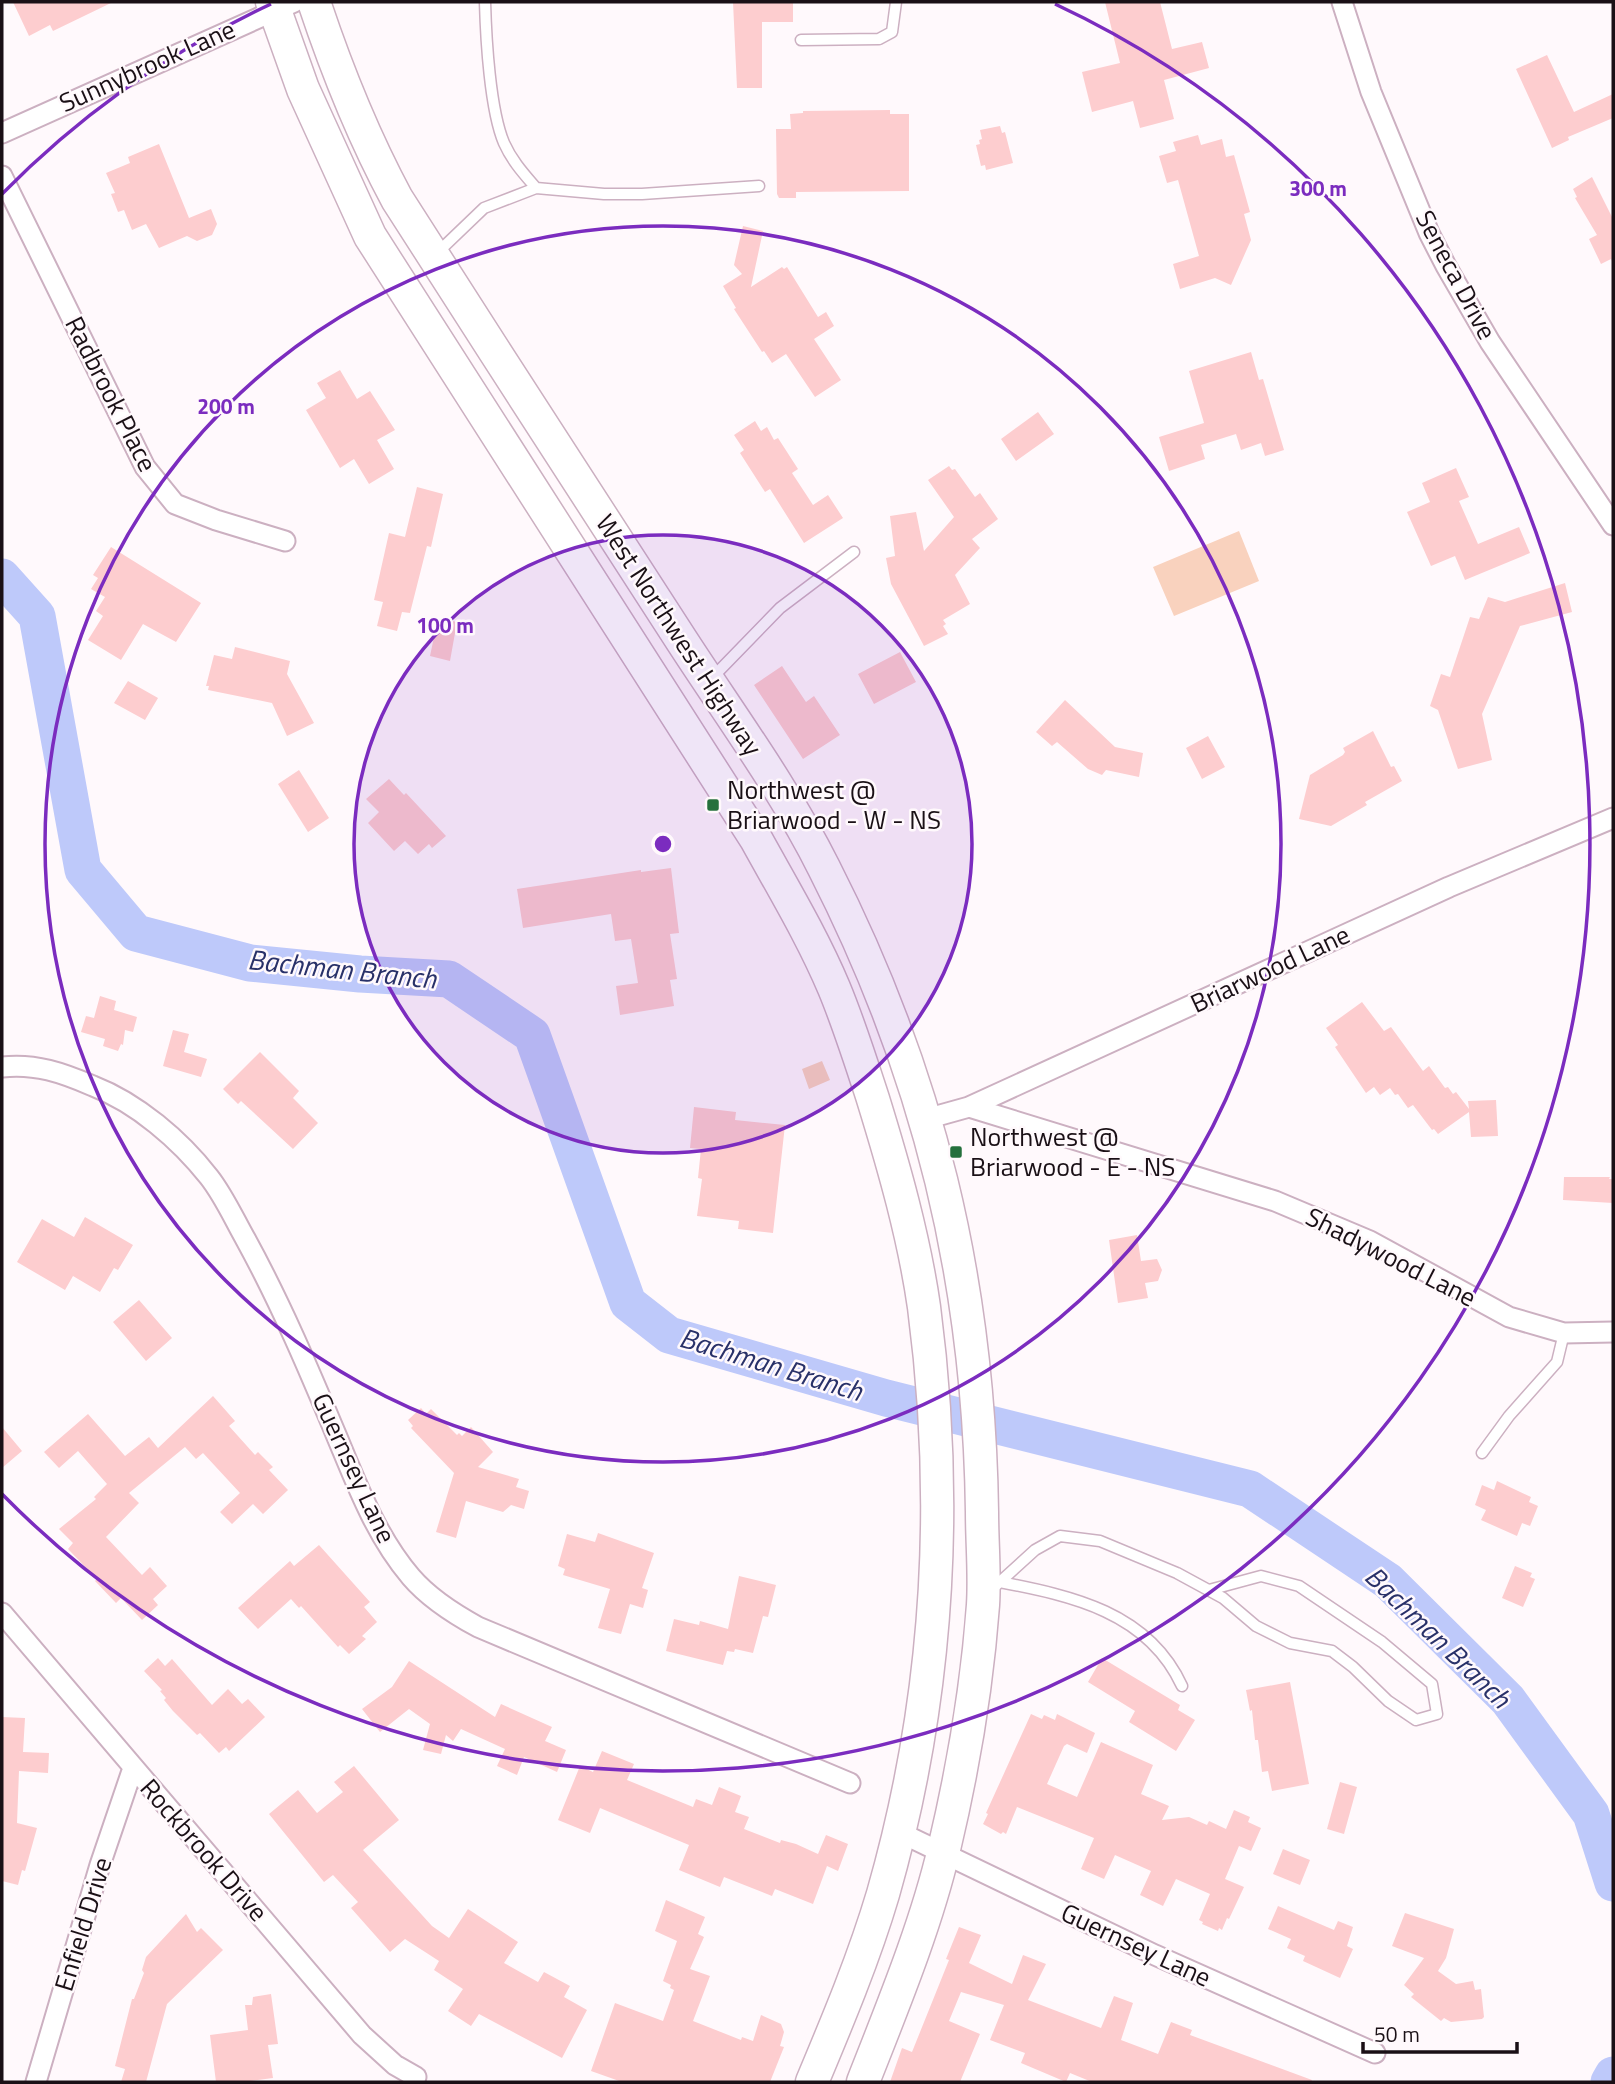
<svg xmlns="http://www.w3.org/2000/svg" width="1615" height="2084" font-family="'Titillium Web',sans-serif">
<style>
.green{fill:#f9d2be}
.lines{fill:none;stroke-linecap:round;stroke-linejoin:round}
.river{stroke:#bec9fa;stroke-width:37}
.building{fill:#fdcdcf}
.service-casing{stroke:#ccb0c1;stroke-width:13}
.minor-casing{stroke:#ccb0c1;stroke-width:23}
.primary-casing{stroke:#ccb0c1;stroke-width:35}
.service{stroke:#fff;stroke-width:10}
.minor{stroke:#fff;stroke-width:19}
.primary{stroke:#fff;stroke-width:32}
.ring{fill:none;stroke:#7b2cbf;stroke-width:3.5}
.poi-dot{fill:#25703d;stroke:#fff9fc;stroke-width:2.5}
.labels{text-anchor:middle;stroke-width:5;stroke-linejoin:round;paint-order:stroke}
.street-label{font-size:26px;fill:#1a1016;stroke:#fff9fc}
.poi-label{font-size:26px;fill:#1a1016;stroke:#fff9fc;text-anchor:start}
.water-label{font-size:28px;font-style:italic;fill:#293169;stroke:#fff9fc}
.centre{fill:#7b2cbf;stroke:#fff9fc;stroke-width:3.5}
.ring-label{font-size:21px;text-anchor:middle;font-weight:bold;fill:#7b2cbf;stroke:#fff9fc;stroke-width:5;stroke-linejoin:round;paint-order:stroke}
</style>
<rect width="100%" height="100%" fill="#fff9fc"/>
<path class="green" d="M 1239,531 L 1259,581 L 1174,616 L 1153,567 Z
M 822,1061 L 830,1080 L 809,1089 L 802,1069 Z"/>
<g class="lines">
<path class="river" d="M 2,577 L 37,616 L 83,870 L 136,933 L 250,963 L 360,974 L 449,979 L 532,1035 L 628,1303 L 669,1335 L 886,1398 L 1250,1489 L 1388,1581 L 1508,1700 L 1591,1814 L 1613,1883
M 1609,2082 L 1613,2075"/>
</g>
<path class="building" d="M 13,2 L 113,2 L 53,31 L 50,25 L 29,36 Z
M 733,2 L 793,2 L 793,22 L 762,22 L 762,88 L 737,88 Z
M 1105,2 L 1160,2 L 1172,49 L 1202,42 L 1209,68 L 1164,80 L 1174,119 L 1140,128 L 1133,101 L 1092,112 L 1082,72 L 1120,63 Z
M 1547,55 L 1574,112 L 1613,94 L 1613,118 L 1568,137 L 1569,140 L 1552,148 L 1516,69 Z
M 890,110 L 890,114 L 909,114 L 909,191 L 796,192 L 796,198 L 779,198 L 777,194 L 776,129 L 791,129 L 790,114 L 803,113 L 803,111 Z
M 1000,126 L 1002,133 L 1005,132 L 1013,163 L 986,170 L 985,165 L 981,166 L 976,145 L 980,144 L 979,140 L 982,139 L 980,130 Z
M 1198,135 L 1201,145 L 1222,139 L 1226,157 L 1234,155 L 1250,212 L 1244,214 L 1251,240 L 1231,285 L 1215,278 L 1180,289 L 1173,264 L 1199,256 L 1178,180 L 1167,183 L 1159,156 L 1176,151 L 1173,142 Z
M 159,144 L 189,218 L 211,209 L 217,224 L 212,235 L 197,241 L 187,236 L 159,248 L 146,224 L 132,230 L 124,210 L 118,212 L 111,194 L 115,193 L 106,173 L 130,163 L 128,157 Z
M 1592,177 L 1613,219 L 1613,263 L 1611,259 L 1601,264 L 1589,239 L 1597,235 L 1575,198 L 1577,197 L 1573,189 Z
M 743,226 L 763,231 L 751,287 L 782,267 L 784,269 L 787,267 L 818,317 L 826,312 L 834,326 L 814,339 L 841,380 L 815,397 L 786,354 L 772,363 L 764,351 L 762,352 L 734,309 L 736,308 L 723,286 L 742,274 L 734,265 Z
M 1251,352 L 1259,380 L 1263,379 L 1284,450 L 1265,456 L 1261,443 L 1241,450 L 1236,434 L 1201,445 L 1205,459 L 1169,471 L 1159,437 L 1204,423 L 1189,371 Z
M 340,370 L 357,399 L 370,391 L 395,430 L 377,440 L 394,469 L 369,484 L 354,459 L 340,468 L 306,410 L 326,398 L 317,383 Z
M 1038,412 L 1054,434 L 1016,461 L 1001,439 Z
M 755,421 L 761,431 L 767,427 L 774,440 L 778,438 L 798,469 L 792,473 L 813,505 L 828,495 L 843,518 L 804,543 L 770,489 L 765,492 L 740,453 L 744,450 L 734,435 Z
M 949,466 L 952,470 L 955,469 L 975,497 L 980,493 L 998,519 L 972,539 L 980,548 L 955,575 L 970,604 L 943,620 L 946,624 L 943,626 L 948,634 L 924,646 L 891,584 L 886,558 L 895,556 L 890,516 L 916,512 L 924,551 L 954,517 L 928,480 Z
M 1456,468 L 1469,497 L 1459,501 L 1478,544 L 1519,527 L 1530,553 L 1465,580 L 1455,556 L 1431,566 L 1407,512 L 1430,502 L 1422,483 Z
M 417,487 L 443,494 L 431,547 L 427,546 L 410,613 L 402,612 L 397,631 L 377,626 L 383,602 L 374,600 L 389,533 L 405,537 Z
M 111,547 L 201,603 L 176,642 L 143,624 L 121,660 L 88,640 L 103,616 L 96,611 L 105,597 L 91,589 L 98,578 L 93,575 Z
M 1565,583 L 1572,612 L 1520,626 L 1482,714 L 1492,760 L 1458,769 L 1438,710 L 1430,706 L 1441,674 L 1450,677 L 1470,617 L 1479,619 L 1488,597 L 1505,602 Z
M 438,618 L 457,622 L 450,661 L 430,656 Z
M 235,647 L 290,661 L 287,674 L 314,723 L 287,736 L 272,703 L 208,690 L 209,686 L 206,686 L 214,655 L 232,659 Z
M 900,652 L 916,682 L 874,704 L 858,674 Z
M 782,666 L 806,702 L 814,696 L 840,735 L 803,759 L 754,685 Z
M 128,681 L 158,698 L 145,720 L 114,703 Z
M 1065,700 L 1115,747 L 1143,753 L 1139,777 L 1106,770 L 1102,775 L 1088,769 L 1057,742 L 1052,746 L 1036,732 Z
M 1373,731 L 1391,767 L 1394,766 L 1402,781 L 1365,802 L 1367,805 L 1331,826 L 1299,819 L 1310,775 L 1343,755 L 1345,752 L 1343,748 Z
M 1208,736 L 1225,767 L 1202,779 L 1186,748 Z
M 299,770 L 329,818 L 308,832 L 278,784 Z
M 389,779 L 404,795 L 406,793 L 446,836 L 432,848 L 429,844 L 418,854 L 405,841 L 394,851 L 368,823 L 379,812 L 366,799 Z
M 671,868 L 679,933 L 670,934 L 677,979 L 670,980 L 674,1006 L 620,1015 L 616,986 L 638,983 L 631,939 L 615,941 L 611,914 L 523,928 L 517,889 L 641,870 L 641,872 Z
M 100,996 L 116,1001 L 114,1010 L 137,1017 L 133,1032 L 125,1030 L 123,1045 L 121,1044 L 118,1051 L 103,1046 L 105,1039 L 81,1032 L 86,1016 L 94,1018 Z
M 1362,1002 L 1384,1031 L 1391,1027 L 1423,1071 L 1429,1066 L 1445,1088 L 1448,1087 L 1453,1094 L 1456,1092 L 1469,1109 L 1468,1101 L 1496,1100 L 1498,1136 L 1471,1137 L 1469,1112 L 1438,1134 L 1434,1129 L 1432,1130 L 1413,1105 L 1408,1108 L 1398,1094 L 1395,1095 L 1390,1088 L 1380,1095 L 1374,1087 L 1366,1093 L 1335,1047 L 1338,1045 L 1326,1028 Z
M 173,1030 L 189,1034 L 184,1052 L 207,1059 L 201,1077 L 163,1066 Z
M 260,1052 L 299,1091 L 293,1098 L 318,1123 L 293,1149 L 241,1101 L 238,1104 L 223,1089 Z
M 694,1107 L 736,1112 L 735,1120 L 785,1125 L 773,1233 L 738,1229 L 739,1221 L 697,1216 L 702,1179 L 698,1178 L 701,1149 L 690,1148 Z
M 1564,1177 L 1610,1177 L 1609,1179 L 1613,1179 L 1613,1203 L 1563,1200 Z
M 85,1217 L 133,1245 L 118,1270 L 114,1268 L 100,1292 L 73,1276 L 65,1290 L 17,1262 L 42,1219 L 74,1237 Z
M 1137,1235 L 1141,1261 L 1157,1259 L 1162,1270 L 1158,1281 L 1145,1283 L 1148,1298 L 1118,1303 L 1109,1240 Z
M 139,1300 L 172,1338 L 146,1361 L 113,1322 Z
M 213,1396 L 235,1421 L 229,1426 L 255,1455 L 258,1452 L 273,1467 L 269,1470 L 288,1490 L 263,1514 L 253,1504 L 232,1524 L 220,1512 L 240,1493 L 203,1453 L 196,1459 L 185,1447 L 129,1493 L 139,1503 L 106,1537 L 142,1575 L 150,1567 L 167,1586 L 153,1599 L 158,1605 L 142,1620 L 121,1598 L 116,1603 L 95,1581 L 97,1579 L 68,1549 L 73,1543 L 59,1529 L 96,1499 L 94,1497 L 107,1484 L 78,1451 L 59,1468 L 44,1452 L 88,1414 L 125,1456 L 149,1437 L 158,1448 Z
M 421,1408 L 426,1414 L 431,1409 L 457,1435 L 459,1433 L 462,1436 L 471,1427 L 493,1452 L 478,1467 L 519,1479 L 516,1487 L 529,1491 L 524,1509 L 511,1505 L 503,1512 L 466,1501 L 456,1538 L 436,1532 L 454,1473 L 411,1428 L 413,1426 L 408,1420 Z
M 2,1427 L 22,1451 L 2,1468 Z
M 1497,1481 L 1531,1497 L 1529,1502 L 1538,1506 L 1530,1526 L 1522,1523 L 1517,1536 L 1481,1520 L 1486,1510 L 1475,1505 L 1482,1485 L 1494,1490 Z
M 598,1533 L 654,1553 L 642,1588 L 648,1590 L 643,1608 L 630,1604 L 621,1634 L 598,1628 L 610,1589 L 563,1575 L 565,1569 L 558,1566 L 567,1534 L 595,1542 Z
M 319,1545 L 370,1602 L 364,1607 L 377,1622 L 362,1636 L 366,1639 L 349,1654 L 340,1645 L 338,1647 L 301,1606 L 299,1608 L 291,1599 L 258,1629 L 238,1608 L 290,1561 L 294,1566 Z
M 1515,1566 L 1532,1573 L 1530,1577 L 1535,1579 L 1523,1607 L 1502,1598 Z
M 739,1576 L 776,1585 L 768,1617 L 763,1616 L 753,1653 L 735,1649 L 734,1652 L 727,1651 L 723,1665 L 666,1651 L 674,1619 L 699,1625 L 700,1621 L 728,1629 Z
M 158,1658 L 165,1666 L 172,1659 L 212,1705 L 228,1689 L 242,1704 L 248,1699 L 265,1717 L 229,1751 L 226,1747 L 219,1753 L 200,1733 L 197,1735 L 173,1711 L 164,1700 L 166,1698 L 160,1691 L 162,1690 L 144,1671 Z
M 1102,1658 L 1180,1705 L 1178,1710 L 1195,1720 L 1176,1751 L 1129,1722 L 1135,1711 L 1088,1682 Z
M 409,1661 L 495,1717 L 501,1704 L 552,1727 L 545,1741 L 566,1750 L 557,1772 L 524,1757 L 517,1775 L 497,1766 L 505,1749 L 461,1729 L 453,1741 L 446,1735 L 441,1754 L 423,1750 L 430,1724 L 409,1709 L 380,1732 L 362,1709 L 392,1687 Z
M 1290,1682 L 1309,1784 L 1272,1791 L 1268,1771 L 1262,1772 L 1258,1740 L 1255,1740 L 1252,1710 L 1250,1711 L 1246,1690 Z
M 1031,1714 L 1042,1719 L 1044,1715 L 1055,1720 L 1057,1714 L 1095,1733 L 1087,1753 L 1067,1744 L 1064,1746 L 1047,1784 L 1077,1797 L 1101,1742 L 1153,1765 L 1141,1794 L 1169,1806 L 1162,1820 L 1189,1817 L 1207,1825 L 1209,1821 L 1226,1829 L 1234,1810 L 1250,1817 L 1248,1822 L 1261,1828 L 1251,1851 L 1239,1846 L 1225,1879 L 1244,1887 L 1229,1919 L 1227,1918 L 1222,1930 L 1219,1928 L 1218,1931 L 1202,1924 L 1203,1922 L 1199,1920 L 1210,1894 L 1176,1879 L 1163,1906 L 1140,1895 L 1151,1871 L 1115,1855 L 1104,1879 L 1081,1869 L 1094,1838 L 1017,1807 L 1006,1834 L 1003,1832 L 1001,1834 L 983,1824 L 988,1814 L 986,1813 Z
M 2,1717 L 25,1718 L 23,1752 L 49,1753 L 48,1773 L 19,1771 L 17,1823 L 37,1828 L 25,1871 L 22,1870 L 18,1885 L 2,1881 Z
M 602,1751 L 634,1764 L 627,1780 L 693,1807 L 696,1799 L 712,1805 L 719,1787 L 741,1796 L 735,1812 L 749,1817 L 744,1829 L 780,1843 L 781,1840 L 796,1844 L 818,1854 L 826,1835 L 848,1844 L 838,1871 L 827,1866 L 813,1904 L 775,1889 L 772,1896 L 724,1877 L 720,1887 L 679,1870 L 689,1845 L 600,1808 L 590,1833 L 558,1820 L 580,1766 L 593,1772 Z
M 354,1766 L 399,1820 L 363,1850 L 432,1926 L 449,1938 L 468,1909 L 518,1942 L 504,1963 L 538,1982 L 544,1972 L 570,1986 L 564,1997 L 587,2010 L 562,2058 L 479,2014 L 471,2026 L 448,2011 L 463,1989 L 434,1970 L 439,1961 L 405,1939 L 390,1952 L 351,1908 L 358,1902 L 333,1875 L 324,1882 L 269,1814 L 298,1790 L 317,1813 L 343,1792 L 334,1782 Z
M 1340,1782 L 1357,1787 L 1344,1834 L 1327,1829 Z
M 1283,1849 L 1310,1860 L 1300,1885 L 1273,1874 Z
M 666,1900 L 705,1917 L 698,1934 L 704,1937 L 690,1969 L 710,1976 L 693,2021 L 741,2040 L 742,2037 L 753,2041 L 761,2015 L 781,2024 L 784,2032 L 780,2046 L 784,2047 L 770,2082 L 622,2082 L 591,2071 L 615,2003 L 663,2021 L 674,1990 L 670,1988 L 671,1985 L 663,1981 L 677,1941 L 655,1931 Z
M 1278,1906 L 1334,1930 L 1338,1921 L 1353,1927 L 1347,1946 L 1353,1949 L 1340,1978 L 1303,1961 L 1305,1956 L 1287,1948 L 1291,1939 L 1268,1929 Z
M 1405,1913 L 1454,1929 L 1446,1958 L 1438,1971 L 1456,1984 L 1473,1981 L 1475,1990 L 1481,1989 L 1484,2017 L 1482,2019 L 1451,2022 L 1444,2018 L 1441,2021 L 1411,1997 L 1414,1994 L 1404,1985 L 1424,1958 L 1392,1946 Z
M 186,1914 L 197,1932 L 201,1928 L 223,1950 L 167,2004 L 146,2082 L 121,2082 L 125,2069 L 115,2066 L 132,1999 L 134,1999 L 144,1973 L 142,1970 L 146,1957 Z
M 959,1927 L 981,1935 L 969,1963 L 1012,1984 L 1023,1955 L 1046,1964 L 1028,2000 L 1101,2028 L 1114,1996 L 1133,2003 L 1121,2040 L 1158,2054 L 1171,2022 L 1192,2030 L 1190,2035 L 1312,2080 L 1311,2082 L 1092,2082 L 1070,2073 L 1066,2082 L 1021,2063 L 1025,2053 L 990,2040 L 1004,2005 L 961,1992 L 949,2021 L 980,2034 L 960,2082 L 890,2082 L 902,2048 L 912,2052 L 949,1960 L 946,1959 Z
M 271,1994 L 278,2044 L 268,2045 L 273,2078 L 242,2082 L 216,2082 L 210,2035 L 248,2030 L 245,2005 L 252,2005 L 253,1997 Z"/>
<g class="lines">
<defs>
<path id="service" d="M 485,2 C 486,39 490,110 504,143 C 512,161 524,174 536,188
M 801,40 L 879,39 L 892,32 L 896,2
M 436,254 L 484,208 L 536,188 L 604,194 L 642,194 L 759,186
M 711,679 L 780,608 L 854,552
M 1482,1453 L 1509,1416 L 1557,1362 L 1564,1333
M 1000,1582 C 1072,1596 1148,1612 1182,1686
M 991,1590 L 1035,1550 L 1060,1536 L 1100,1541 L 1177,1573 L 1223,1598 L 1256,1626 L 1290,1643 L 1332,1651 L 1353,1667 L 1388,1701 L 1416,1720 L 1437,1714 L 1432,1684 L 1382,1642 L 1299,1586 L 1261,1576 L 1209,1590"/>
<path id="minor" d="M 1342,2 L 1371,92 L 1429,233 L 1446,266 L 1490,342 L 1613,525
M 2,133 L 294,2
M 2,176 L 145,467 L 175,504 L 216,520 L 285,541
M 2,1067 C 35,1063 63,1073 93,1086 C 137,1103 180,1140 209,1177 C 224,1196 234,1219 246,1240 C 281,1304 309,1370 337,1437 C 357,1485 376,1536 411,1577 C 429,1598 454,1614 478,1627 L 850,1783
M 969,1107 L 1275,1201 L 1370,1241 L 1509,1317 L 1564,1333 L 1613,1332
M 926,1119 L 969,1107 L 1449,887 L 1613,818
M 2,1613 L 362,2035 L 395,2065 L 416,2077 L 414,2082
M 899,1832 L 1155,1955 L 1375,2053
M 36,2082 L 100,1865 L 133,1768"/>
<path id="primary" d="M 272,2 L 303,89 L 370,236 L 756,839 C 783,888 812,936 834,988 C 849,1024 861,1062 873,1099 C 894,1167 914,1237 924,1307 C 950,1505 938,1702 883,1894 C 864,1958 838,2020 812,2082
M 314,2 C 337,71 362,134 397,199 C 491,347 587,493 682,641 C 730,715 784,788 824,868 C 929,1074 979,1281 982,1512 C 982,1543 985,1574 983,1605 C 977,1687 963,1769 944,1849 C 926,1926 892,2008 863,2082"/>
</defs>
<use href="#service" class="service-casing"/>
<use href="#minor" class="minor-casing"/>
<use href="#primary" class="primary-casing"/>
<use href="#service" class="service"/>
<use href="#minor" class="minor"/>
<use href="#primary" class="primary"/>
</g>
<circle cx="663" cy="844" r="309" fill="#7b2cbf" fill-opacity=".12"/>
<g class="ring">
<circle cx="663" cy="844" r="309"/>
<circle cx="663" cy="844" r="618"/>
<path d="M2 194A927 927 0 0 1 271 4M1055 4A927 927 0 1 1 2 1494"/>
</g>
<g class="poi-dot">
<rect x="706" y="798" width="14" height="14" rx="3.5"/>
<rect x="949" y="1145" width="14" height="14" rx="3.5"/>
</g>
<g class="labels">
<g class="street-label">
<text transform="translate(147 66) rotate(-24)" y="9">Sunnybrook Lane</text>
<text transform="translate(1456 275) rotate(62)" y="9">Seneca Drive</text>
<text transform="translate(111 394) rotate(63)" y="9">Radbrook Place</text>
<text transform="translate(679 635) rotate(57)" y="9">West Northwest Highway</text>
<text transform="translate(1270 969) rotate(-25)" y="9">Briarwood Lane</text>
<text transform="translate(1391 1257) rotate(27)" y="9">Shadywood Lane</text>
<text transform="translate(354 1468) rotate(65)" y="9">Guernsey Lane</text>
<text transform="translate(204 1850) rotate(49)" y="9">Rockbrook Drive</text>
<text transform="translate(83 1924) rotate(-73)" y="9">Enfield Drive</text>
<text transform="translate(1136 1945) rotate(25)" y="9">Guernsey Lane</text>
</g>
<g class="poi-label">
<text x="727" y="799">Northwest @<tspan x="727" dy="30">Briarwood - W - NS</tspan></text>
<text x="970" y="1146">Northwest @<tspan x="970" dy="30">Briarwood - E - NS</tspan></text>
</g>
<g class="water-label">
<text transform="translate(342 969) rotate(6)" y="10">Bachman Branch</text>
<text transform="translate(771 1364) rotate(17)" y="10">Bachman Branch</text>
<text transform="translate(1438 1637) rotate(44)" y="10">Bachman Branch</text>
</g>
</g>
<circle cx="663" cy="844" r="10" class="centre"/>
<g class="ring-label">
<text x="1318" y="196">300 m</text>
<text x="226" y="414">200 m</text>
<text x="445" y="633">100 m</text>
</g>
<rect width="1615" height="2084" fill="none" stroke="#1a1016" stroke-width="7"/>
<path d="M1363 2042v10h154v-10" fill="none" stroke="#1a1016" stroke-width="3.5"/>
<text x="1374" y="2042" font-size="21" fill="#1a1016" stroke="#fff9fc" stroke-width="5" paint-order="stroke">50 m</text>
</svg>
